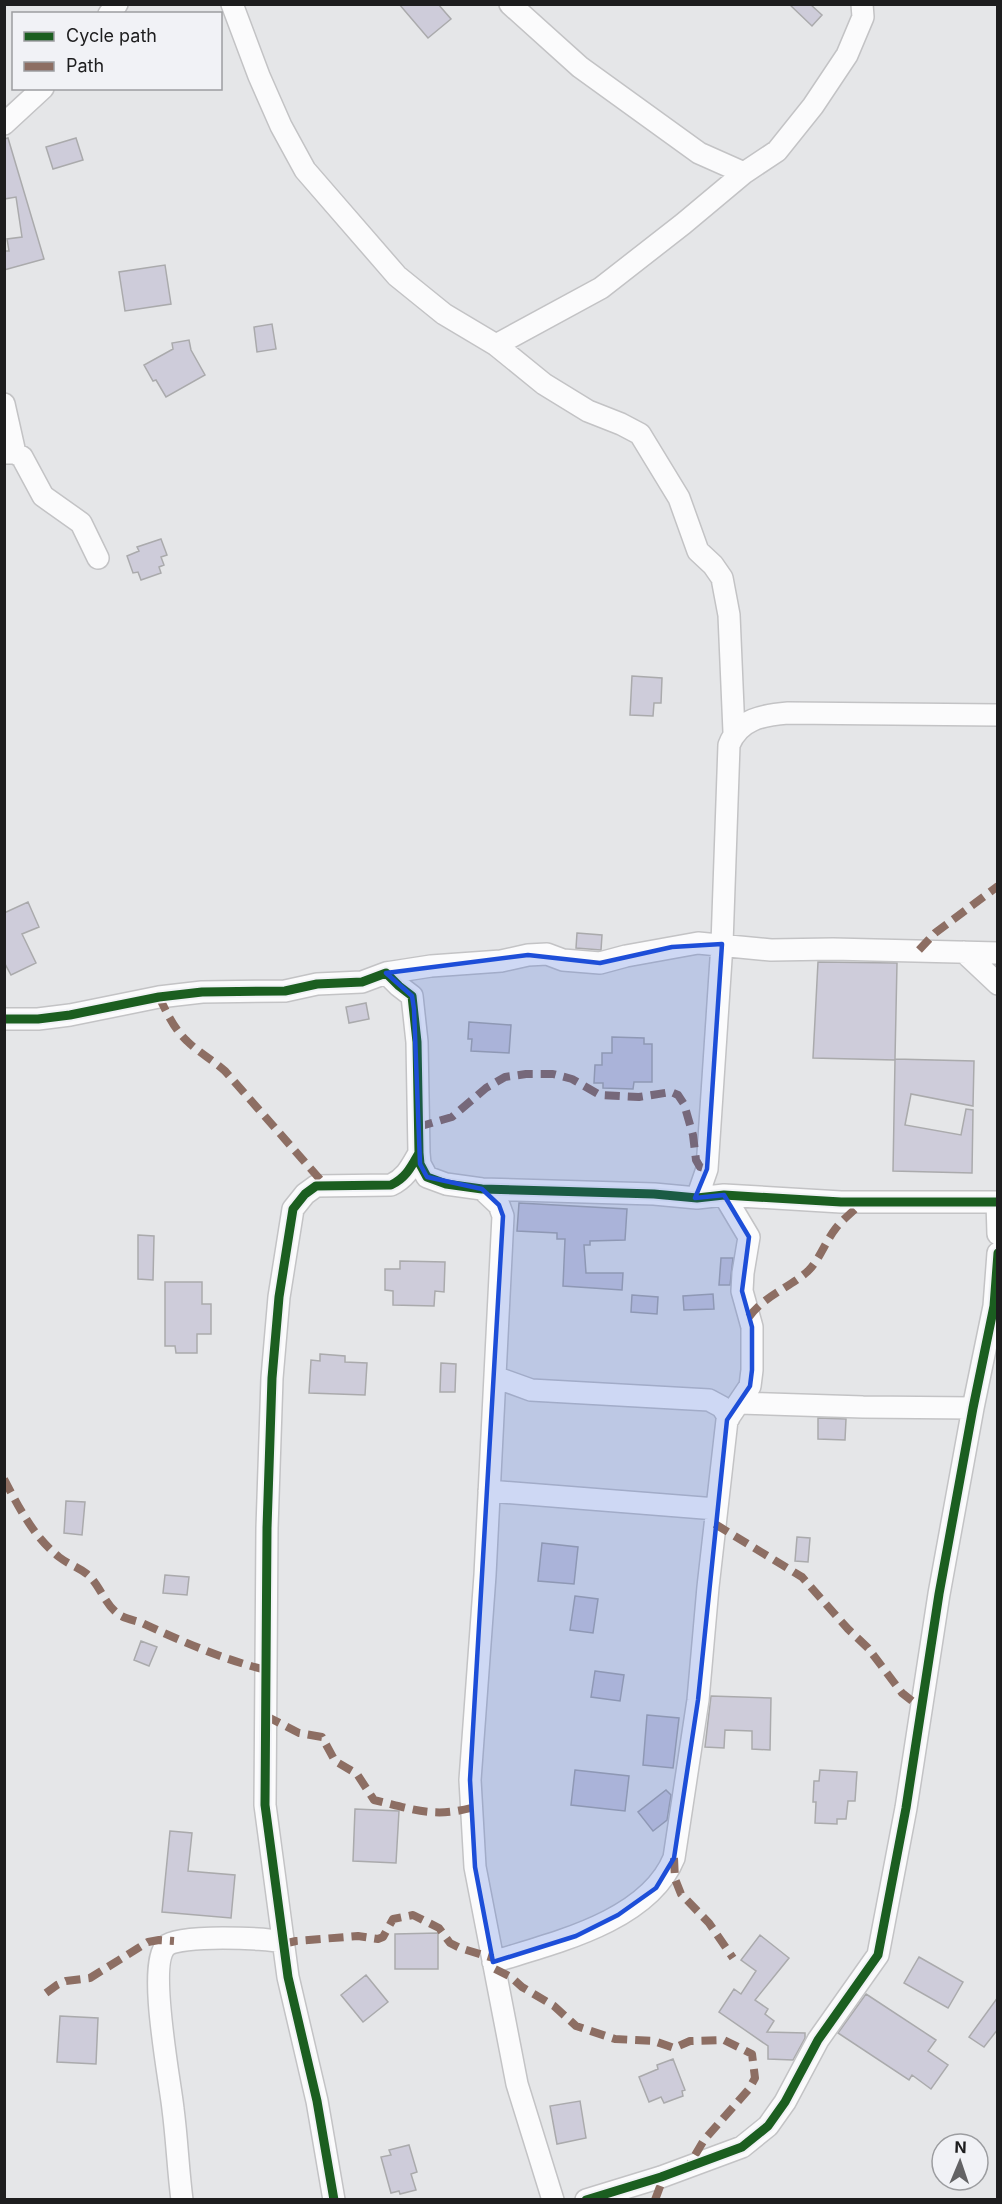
<svg xmlns="http://www.w3.org/2000/svg" width="1002" height="2204" font-family="Inter,sans-serif">
<style>
.building{fill:#ceccda;stroke:#aaaaac;stroke-width:1.5}
.lines{fill:none;stroke-linecap:round;stroke-linejoin:round}
.minor-casing{stroke:#c3c3c5;stroke-width:24}
.minor{stroke:#fbfbfc;stroke-width:21}
.quiet{stroke:#8d6e63;stroke-width:8;stroke-dasharray:15 8;stroke-linecap:butt}
.cycleway-casing{stroke:#f1f2f6;stroke-width:13}
.cycleway{stroke:#1b5e20;stroke-width:9}
.marked{fill:#1d4ed8;fill-opacity:0.2;stroke:#1d4ed8;stroke-width:4.5;stroke-linejoin:round}
</style>
<rect width="100%" height="100%" fill="#e5e6e8"/>
<path class="building" d="M 399,4 L 438,4 L 451,19 L 428,38 Z
M 789,4 L 810,4 L 822,15 L 812,26 Z
M 8,138 L 44,259 L 4,270 L 4,251 L 9,251 L 7,239 L 22,237 L 16,197 L 4,199 L 4,139 Z
M 76,138 L 83,160 L 53,169 L 46,147 Z
M 165,265 L 171,304 L 125,311 L 119,272 Z
M 272,324 L 276,349 L 257,352 L 254,327 Z
M 189,340 L 191,350 L 205,375 L 166,397 L 156,380 L 153,381 L 144,365 L 173,349 L 172,343 Z
M 161,539 L 167,555 L 161,557 L 164,565 L 159,567 L 161,573 L 141,580 L 138,572 L 133,573 L 127,556 L 139,551 L 137,547 Z
M 632,676 L 662,678 L 661,703 L 654,703 L 653,716 L 630,715 Z
M 28,902 L 39,927 L 22,934 L 36,963 L 11,975 L 4,962 L 4,913 Z
M 577,933 L 602,935 L 601,950 L 576,948 Z
M 818,962 L 897,963 L 895,1059 L 974,1061 L 973,1106 L 911,1094 L 905,1125 L 961,1135 L 966,1109 L 973,1110 L 972,1173 L 893,1171 L 895,1060 L 813,1058 Z
M 366,1003 L 369,1019 L 349,1023 L 346,1007 Z
M 469,1022 L 511,1025 L 509,1053 L 471,1051 L 472,1039 L 468,1039 Z
M 612,1037 L 644,1038 L 644,1044 L 652,1044 L 652,1082 L 634,1082 L 633,1089 L 603,1088 L 603,1083 L 594,1083 L 595,1065 L 602,1065 L 602,1053 L 612,1053 Z
M 519,1203 L 627,1209 L 625,1240 L 590,1241 L 590,1245 L 584,1245 L 586,1273 L 623,1273 L 622,1290 L 563,1286 L 565,1239 L 557,1239 L 557,1233 L 517,1231 Z
M 138,1235 L 154,1236 L 153,1280 L 138,1279 Z
M 721,1258 L 733,1258 L 730,1285 L 719,1285 Z
M 400,1261 L 445,1262 L 444,1292 L 435,1291 L 434,1306 L 393,1305 L 393,1291 L 385,1290 L 385,1269 L 400,1269 Z
M 165,1282 L 202,1282 L 202,1304 L 211,1304 L 211,1334 L 197,1334 L 197,1353 L 176,1353 L 175,1346 L 165,1346 Z
M 713,1294 L 714,1309 L 684,1310 L 683,1296 Z
M 632,1295 L 658,1297 L 657,1314 L 631,1312 Z
M 320,1354 L 345,1356 L 345,1362 L 367,1363 L 365,1395 L 309,1393 L 311,1360 L 320,1361 Z
M 441,1363 L 456,1364 L 455,1392 L 440,1392 Z
M 818,1418 L 846,1419 L 845,1440 L 818,1439 Z
M 66,1501 L 85,1502 L 82,1535 L 64,1533 Z
M 797,1537 L 810,1538 L 808,1562 L 795,1561 Z
M 542,1543 L 578,1547 L 574,1584 L 538,1581 Z
M 165,1575 L 189,1577 L 187,1595 L 163,1593 Z
M 575,1596 L 598,1599 L 593,1633 L 570,1630 Z
M 141,1641 L 157,1647 L 149,1666 L 134,1660 Z
M 595,1671 L 624,1675 L 620,1701 L 591,1697 Z
M 711,1696 L 771,1698 L 770,1750 L 752,1749 L 752,1731 L 725,1730 L 724,1748 L 705,1747 Z
M 647,1715 L 679,1718 L 673,1768 L 643,1765 Z
M 575,1770 L 629,1776 L 625,1811 L 571,1805 Z
M 820,1770 L 857,1772 L 855,1801 L 848,1801 L 846,1819 L 837,1819 L 837,1824 L 815,1823 L 816,1802 L 813,1802 L 814,1781 L 819,1781 Z
M 666,1790 L 671,1795 L 667,1820 L 653,1831 L 638,1812 Z
M 355,1809 L 399,1811 L 396,1863 L 353,1861 Z
M 170,1831 L 192,1833 L 188,1871 L 235,1875 L 231,1918 L 162,1912 Z
M 438,1933 L 438,1969 L 395,1969 L 395,1934 Z
M 760,1935 L 789,1958 L 755,2000 L 768,2009 L 765,2014 L 774,2021 L 767,2032 L 805,2033 L 805,2038 L 793,2060 L 768,2059 L 768,2046 L 719,2012 L 734,1989 L 741,1994 L 756,1971 L 741,1960 Z
M 919,1957 L 963,1982 L 948,2008 L 904,1983 Z
M 366,1975 L 388,2002 L 363,2022 L 341,1995 Z
M 866,1994 L 936,2040 L 928,2051 L 948,2065 L 931,2089 L 912,2075 L 909,2080 L 838,2033 Z
M 998,1997 L 998,2029 L 984,2047 L 969,2037 Z
M 60,2016 L 98,2018 L 96,2064 L 57,2062 Z
M 673,2059 L 685,2090 L 682,2091 L 683,2096 L 664,2103 L 661,2097 L 649,2102 L 639,2077 L 658,2069 L 657,2065 Z
M 580,2101 L 586,2138 L 557,2144 L 550,2106 Z
M 409,2145 L 417,2172 L 411,2174 L 416,2190 L 400,2194 L 399,2191 L 391,2193 L 381,2157 L 391,2155 L 389,2150 Z"/>
<g class="lines">
<defs>
<path id="minor" d="M 232,4 L 259,76 L 281,126 L 305,170 L 397,276 L 444,314 L 496,345 L 544,384 L 588,411 L 621,424 L 640,434 L 679,498 L 698,551 L 713,565 L 722,578 L 729,615 L 734,732
M 510,4 L 580,67 L 699,153 L 744,173
M 109,14 L 117,4
M 4,124 L 43,88
M 496,345 L 601,288 L 683,224 L 744,173 L 777,151 L 813,106 L 847,55 L 863,17 L 862,4
M 4,404 L 15,453
M 4,453 L 15,453 L 22,457 L 43,496 L 81,523 L 98,558
M 964,952 L 998,984
M 386,973 L 431,966 L 501,961 L 528,955 L 547,954 L 563,960 L 600,963 L 626,956 L 698,943 L 771,950 L 833,949 L 998,953
M 4,1019 L 38,1019 L 70,1015 L 159,997 L 202,992 L 285,991 L 317,984 L 362,982 L 386,973 L 399,986 L 412,996 L 417,1042 L 419,1153 L 420,1164 L 427,1177 L 446,1184 L 482,1189 L 654,1194 L 697,1198 L 724,1195 L 841,1202 L 998,1202
M 482,1189 L 499,1205 L 503,1216 L 485,1575 L 470,1780 L 475,1867 L 517,2084 L 553,2200
M 697,1198 L 707,1169 L 722,944 L 729,745 C 739,719 763,715 788,713 L 998,715
M 997,1202 L 998,1234
M 495,1377 L 531,1390 L 709,1400 L 722,1407 L 729,1418
M 739,1403 L 863,1407 L 973,1408
M 489,1491 L 716,1509
M 493,1962 C 553,1943 648,1922 674,1858 L 698,1700 L 708,1587 L 727,1420 L 750,1386 L 752,1370 L 752,1327 L 742,1291 L 743,1273 L 749,1237 L 724,1195
M 182,2200 C 178,2169 177,2139 173,2109 C 170,2080 147,1965 166,1946 C 179,1934 265,1938 283,1942
M 334,2200 L 317,2101 L 288,1977 L 265,1805 L 267,1528 L 272,1378 L 279,1297 L 293,1209 L 305,1194 L 316,1186 L 391,1185 C 406,1178 411,1167 419,1153
M 586,2200 L 661,2177 L 742,2147 L 768,2126 L 785,2102 L 818,2040 L 878,1955 L 906,1808 L 939,1594 L 973,1408 L 994,1306 L 998,1253"/>
</defs>
<use href="#minor" class="minor-casing"/>
<use href="#minor" class="minor"/>
<path class="quiet" d="M 919,950 L 935,933 L 998,886
M 159,997 C 167,1013 174,1029 187,1041 C 198,1052 213,1060 225,1071 L 325,1185
M 418,1127 L 452,1117 L 486,1088 L 505,1077 L 526,1074 L 553,1074 L 572,1079 L 600,1095 L 639,1097 L 671,1092 L 678,1095 L 684,1104 L 693,1135 L 696,1160 L 700,1167 L 707,1169
M 749,1317 C 764,1296 789,1288 808,1271 C 820,1259 825,1242 836,1228 C 843,1219 854,1211 862,1202
M 4,1479 C 19,1508 34,1537 59,1557 C 68,1564 78,1567 87,1574 C 100,1585 104,1603 117,1613 C 124,1619 134,1620 142,1623 C 183,1642 222,1659 266,1670
M 715,1524 L 802,1577 L 848,1629 L 868,1648 L 902,1693 L 921,1708
M 266,1716 L 299,1733 L 322,1737 L 335,1761 L 357,1774 L 374,1800 C 412,1809 433,1818 471,1808
M 674,1858 L 675,1879 L 681,1894 L 709,1923 L 733,1958
M 283,1944 L 296,1941 L 358,1936 L 378,1939 L 383,1937 L 393,1919 L 413,1915 L 439,1928 L 450,1943 L 460,1948 L 493,1958
M 495,1969 L 511,1977 L 522,1987 L 554,2006 L 576,2026 L 615,2039 L 654,2041 L 674,2048 L 690,2041 L 724,2040 L 752,2054 L 755,2078 L 749,2089 L 704,2140 L 688,2167
M 46,1993 L 57,1985 L 66,1981 L 90,1978 L 148,1942 L 159,1940 L 174,1941
M 655,2200 L 661,2184 L 661,2177"/>
<defs>
<path id="cycleway" d="M 4,1019 L 38,1019 L 70,1015 L 159,997 L 202,992 L 285,991 L 317,984 L 362,982 L 386,973 L 399,986 L 412,996 L 417,1042 L 419,1153 L 420,1164 L 427,1177 L 446,1184 L 482,1189 L 654,1194 L 697,1198 L 724,1195 L 841,1202 L 998,1202
M 334,2200 L 317,2101 L 288,1977 L 265,1805 L 267,1528 L 272,1378 L 279,1297 L 293,1209 L 305,1194 L 316,1186 L 391,1185 C 406,1178 411,1167 419,1153
M 586,2200 L 661,2177 L 742,2147 L 768,2126 L 785,2102 L 818,2040 L 878,1955 L 906,1808 L 939,1594 L 973,1408 L 994,1306 L 998,1253"/>
</defs>
<use href="#cycleway" class="cycleway-casing"/>
<use href="#cycleway" class="cycleway"/>
</g>
<path class="marked" d="M 722,944 L 707,1169 L 695,1198 L 724,1195 L 749,1237 L 742,1291 L 752,1327 L 752,1370 L 750,1386 L 727,1420 L 698,1700 L 674,1858 L 656,1888 L 618,1915 L 576,1936 L 493,1962 L 475,1867 L 470,1780 L 503,1216 L 499,1205 L 482,1189 L 427,1177 L 420,1164 L 414,1009 L 412,996 L 386,973 L 528,955 L 600,963 L 672,947 Z"/>
<rect width="1002" height="2204" fill="none" stroke="#1d1d1e" stroke-width="12"/>
<rect x="12" y="12" width="210" height="78" fill="#f1f2f6" stroke="#9c9da0" stroke-width="1.5"/>
<rect x="24" y="32" width="30" height="9" fill="#1b5e20" stroke="#9c9da0" stroke-width="1.5"/>
<text x="66" y="42" font-size="18" fill="#1d1d1e">Cycle path</text>
<rect x="24" y="62" width="30" height="9" fill="#8d6e63" stroke="#9c9da0" stroke-width="1.5"/>
<text x="66" y="72" font-size="18" fill="#1d1d1e">Path</text>
<g transform="translate(960 2162) rotate(2)"><circle r="28" fill="#f1f2f6" stroke="#9c9da0" stroke-width="1.5"/>
<path d="M0-4.5L10 22L0 15L-10 22Z" fill="#636365"/>
<text y="-9" font-size="16" font-weight="bold" text-anchor="middle" fill="#1d1d1e">N</text>
</g>
</svg>
